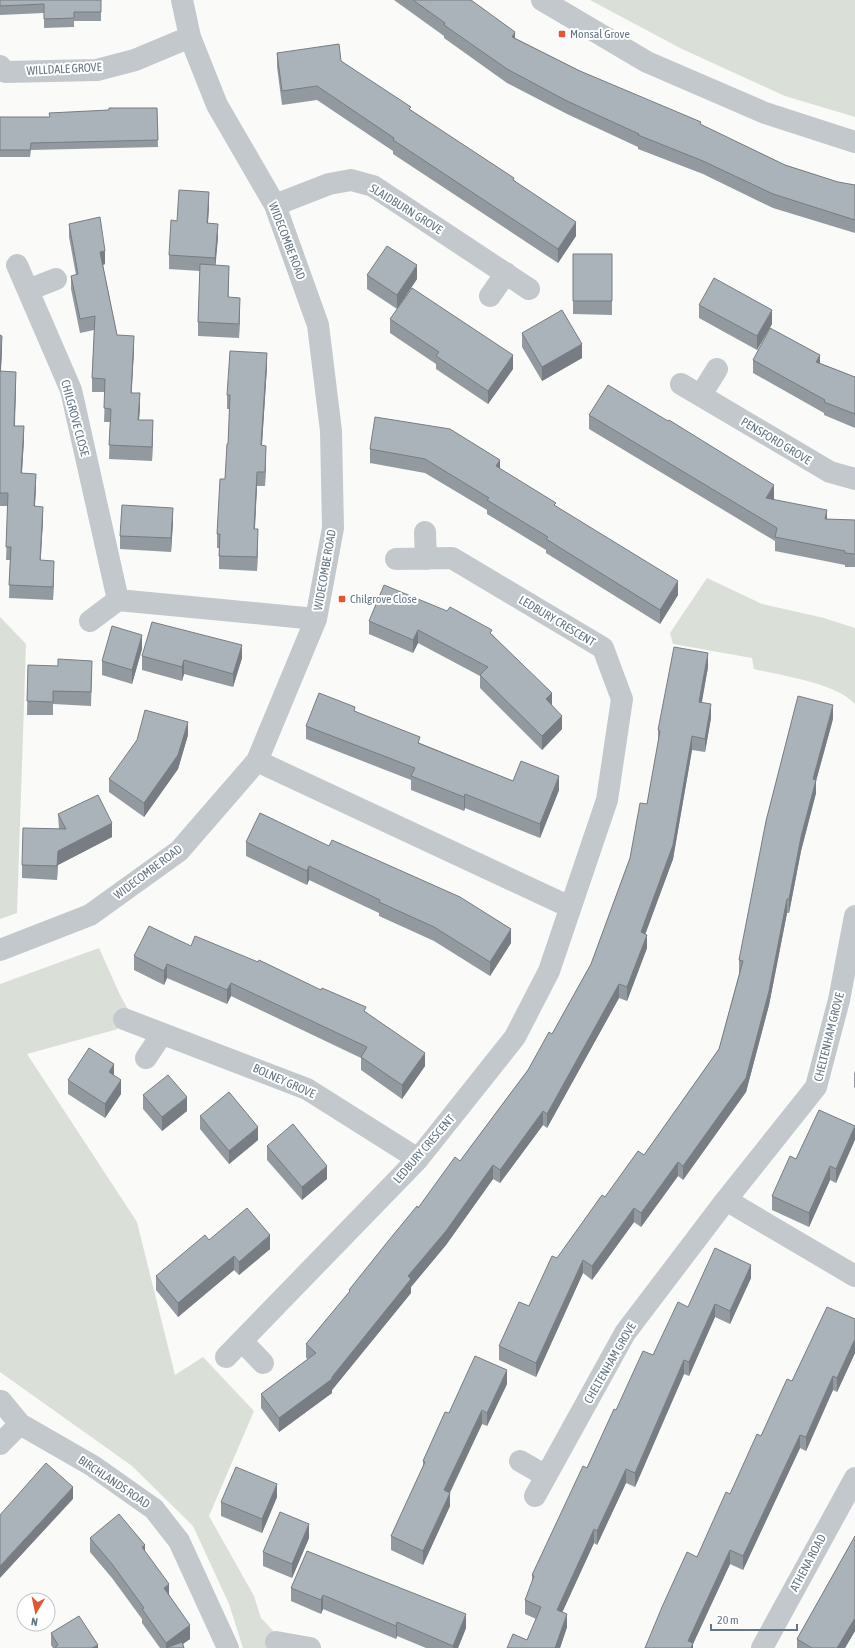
<svg xmlns="http://www.w3.org/2000/svg" width="855" height="1648" font-family="'Asap Condensed',sans-serif">
<style>
.green{fill:#dadfd7}
.lines{fill:none;stroke-linecap:round;stroke-linejoin:round}
.street{stroke:#c3c8cc;stroke-width:22}
.wall{fill:#929a9f}
.shaded-wall{fill:#777d82}
.building{fill:#aab3b9;stroke:#777d82}
.poi-dot{fill:#e4572e;stroke:#fff;stroke-width:1.5}
.labels{text-anchor:middle;stroke-width:4;stroke-linejoin:round;paint-order:stroke}
.poi-label{font-size:12px;fill:#657683;stroke:#fff;text-anchor:start}
.street-label{font-size:12px;fill:#657683;stroke:#fff}
</style>
<rect width="100%" height="100%" fill="#fafaf8"/>
<path class="green" d="M 590,0 L 855,0 L 855,117 L 785,96 L 680,48 Z
M 707,578 L 762,604 L 824,618 L 855,628 L 855,704 C 836,683 782,676 754,669 L 752,658 L 673,644 L 670,633 Z
M 0,617 L 26,644 L 17,913 L 0,919 Z
M 99,948 L 120,995 L 129,1011 L 118,1029 L 27,1054 L 137,1222 L 175,1375 L 203,1357 L 254,1411 L 209,1516 L 254,1596 L 261,1618 L 277,1635 L 275,1648 L 243,1648 L 229,1604 L 193,1526 L 132,1466 L 0,1372 L 0,984 Z"/>
<g class="lines">
<path class="street" d="M 542,0 L 647,62 L 765,113 L 855,142
M 0,66 L 5,72 L 97,70 L 135,60 L 190,37
M 275,205 L 329,184 L 351,180 L 373,186 L 529,289
M 17,265 L 71,390 L 118,600 L 316,619
M 28,290 L 56,279
M 490,296 L 506,273
M 681,384 L 830,472 L 855,479
M 701,395 L 717,369
M 425,532 L 426,559
M 90,621 L 118,600
M 257,761 L 570,907
M 0,950 L 90,915 L 179,851 L 257,761 L 316,619 L 333,528 L 331,431 L 318,325 L 275,205 L 217,105 L 190,37 L 182,0
M 124,1019 L 307,1089 L 418,1159
M 146,1058 L 162,1034
M 726,1200 L 855,1276
M 242,1341 L 263,1363
M 226,1357 L 418,1159 L 515,1037 L 549,971 L 607,800 L 622,699 L 603,648 L 452,558 L 396,559
M 1,1401 L 20,1424 L 93,1466 L 154,1509 L 179,1541 L 228,1648
M 0,1444 L 20,1424
M 520,1461 L 546,1476
M 535,1496 L 625,1333 L 726,1200 L 816,1087 L 839,1000 L 855,916
M 276,1642 L 310,1648
M 762,1648 L 855,1478"/>
</g>
<path class="wall" d="M 0,0 L 101,0 L 101,21 L 74,21 L 74,27 L 44,28 L 44,13 L 0,15 Z
M 394,0 L 471,0 L 515,38 L 580,71 L 701,125 L 785,165 L 838,182 L 855,185 L 855,233 L 773,208 L 703,174 L 638,149 L 638,147 L 567,114 L 507,83 L 444,38 L 444,36 Z
M 277,53 L 341,61 L 411,110 L 514,180 L 576,236 L 558,263 L 393,154 L 393,151 L 317,100 L 282,105 L 277,67 Z
M 157,108 L 158,147 L 31,150 L 30,157 L 0,157 L 0,117 L 49,117 Z
M 209,206 L 208,223 L 218,237 L 215,265 L 229,280 L 228,297 L 240,311 L 239,338 L 198,336 L 198,322 L 200,271 L 169,269 L 169,255 L 177,221 Z
M 69,224 L 105,264 L 103,265 L 117,335 L 134,350 L 131,393 L 140,407 L 139,420 L 153,434 L 152,461 L 109,459 L 110,422 L 104,422 L 105,392 L 92,392 L 92,378 L 94,330 L 80,333 L 71,289 L 71,276 L 76,275 L 69,237 Z
M 573,254 L 612,254 L 612,315 L 573,314 Z
M 367,275 L 417,279 L 397,309 L 367,289 Z
M 699,305 L 772,324 L 757,350 L 699,318 Z
M 390,319 L 513,369 L 488,404 L 436,369 L 436,364 L 390,333 Z
M 522,333 L 582,358 L 542,381 L 522,347 Z
M 0,335 L 2,349 L 1,371 L 16,385 L 15,426 L 24,439 L 22,473 L 36,487 L 35,506 L 43,520 L 40,560 L 54,574 L 53,600 L 9,598 L 10,560 L 6,560 L 8,506 L 0,506 Z
M 753,360 L 820,363 L 855,377 L 855,428 L 824,415 L 824,413 L 753,373 Z
M 267,366 L 262,445 L 266,459 L 265,486 L 257,486 L 255,529 L 258,543 L 257,571 L 219,569 L 219,548 L 217,548 L 217,534 L 225,479 L 228,444 L 230,409 L 227,409 L 227,395 Z
M 589,415 L 774,499 L 773,500 L 827,519 L 855,520 L 855,567 L 845,567 L 845,565 L 775,551 L 775,541 L 589,429 Z
M 370,449 L 500,469 L 556,506 L 678,595 L 660,624 L 546,553 L 546,550 L 487,514 L 487,510 L 425,473 L 370,463 Z
M 173,522 L 171,552 L 120,549 L 120,536 Z
M 369,621 L 492,634 L 552,705 L 562,729 L 542,750 L 480,688 L 480,676 L 418,643 L 413,653 L 369,634 Z
M 142,649 L 132,684 L 102,675 L 102,661 Z
M 142,656 L 242,658 L 233,687 L 184,674 L 182,681 L 142,670 Z
M 28,665 L 92,674 L 91,706 L 53,704 L 53,715 L 27,715 Z
M 708,667 L 702,702 L 711,718 L 705,752 L 692,750 L 673,859 L 645,934 L 647,948 L 627,1001 L 619,998 L 547,1128 L 543,1125 L 500,1183 L 493,1179 L 446,1245 L 411,1287 L 411,1293 L 332,1390 L 332,1393 L 279,1432 L 261,1408 L 261,1394 L 308,1359 L 306,1358 L 306,1344 L 349,1293 L 349,1290 L 418,1208 L 460,1161 L 528,1070 L 552,1034 L 591,964 L 630,858 L 647,804 L 658,744 L 658,730 Z
M 355,711 L 420,743 L 513,781 L 559,790 L 540,838 L 465,808 L 464,811 L 411,790 L 411,780 L 306,739 L 306,726 Z
M 833,719 L 816,781 L 816,793 L 801,851 L 789,913 L 787,913 L 769,1005 L 746,1092 L 683,1180 L 678,1176 L 641,1227 L 634,1222 L 592,1280 L 583,1273 L 536,1377 L 499,1360 L 499,1346 L 529,1306 L 557,1258 L 605,1197 L 644,1155 L 719,1049 L 739,974 L 739,960 Z
M 188,735 L 178,769 L 144,817 L 109,792 L 109,779 Z
M 58,814 L 112,837 L 58,865 L 57,880 L 22,878 L 22,865 L 59,829 Z
M 246,842 L 511,943 L 490,976 L 434,941 L 379,916 L 379,913 L 309,880 L 307,885 L 246,856 Z
M 191,946 L 366,1012 L 425,1066 L 402,1099 L 361,1070 L 361,1058 L 231,996 L 227,1004 L 167,978 L 164,985 L 134,970 L 134,956 Z
M 855,1070 L 855,1088 L 854,1087 L 854,1074 Z
M 114,1075 L 121,1094 L 105,1118 L 68,1094 L 68,1080 Z
M 143,1095 L 187,1111 L 162,1131 L 143,1109 Z
M 200,1116 L 258,1140 L 229,1164 L 200,1129 Z
M 855,1126 L 836,1183 L 830,1180 L 809,1227 L 772,1210 L 772,1196 L 796,1159 Z
M 267,1146 L 327,1179 L 302,1200 L 267,1160 Z
M 209,1240 L 270,1249 L 239,1275 L 234,1270 L 178,1317 L 156,1290 L 156,1276 Z
M 751,1278 L 730,1324 L 715,1317 L 689,1376 L 684,1374 L 635,1487 L 626,1483 L 597,1545 L 594,1543 L 562,1612 L 567,1627 L 560,1648 L 507,1648 L 527,1640 L 536,1619 L 525,1614 L 525,1600 L 532,1582 L 532,1575 L 616,1410 L 653,1355 L 688,1307 Z
M 855,1319 L 855,1353 L 837,1392 L 833,1390 L 806,1451 L 800,1448 L 743,1570 L 730,1564 L 693,1644 L 693,1648 L 645,1648 L 697,1557 L 761,1436 L 792,1381 Z
M 507,1384 L 487,1426 L 482,1424 L 450,1493 L 450,1506 L 423,1565 L 391,1550 L 391,1536 L 423,1468 L 423,1461 Z
M 277,1497 L 262,1533 L 221,1516 L 221,1502 Z
M 855,1536 L 855,1631 L 845,1648 L 797,1648 L 797,1639 Z
M 90,1538 L 145,1552 L 169,1594 L 190,1639 L 183,1644 L 184,1648 L 160,1648 L 142,1623 L 142,1619 L 112,1578 L 90,1552 Z
M 309,1538 L 292,1578 L 263,1566 L 263,1552 Z
M 291,1588 L 466,1628 L 458,1648 L 426,1648 L 397,1636 L 396,1639 L 323,1609 L 321,1614 L 291,1601 Z
M 51,1633 L 98,1648 L 53,1648 L 51,1645 Z"/>
<path class="shaded-wall" d="M 515,32 L 515,46 L 512,37 Z
M 209,192 L 209,206 L 207,236 L 207,223 Z
M 576,222 L 576,236 L 558,263 L 558,249 Z
M 218,224 L 218,237 L 215,272 L 215,258 Z
M 105,251 L 105,264 L 100,266 L 100,252 Z
M 417,265 L 417,279 L 397,309 L 397,295 Z
M 229,266 L 229,280 L 228,311 L 228,297 Z
M 240,298 L 240,311 L 239,338 L 239,324 Z
M 772,310 L 772,324 L 757,350 L 757,336 Z
M 2,336 L 2,349 L 0,384 L 0,371 Z
M 134,336 L 134,350 L 131,406 L 131,393 Z
M 582,344 L 582,358 L 542,381 L 542,367 Z
M 267,353 L 267,366 L 261,459 L 261,445 Z
M 513,355 L 513,369 L 488,404 L 488,391 Z
M 820,355 L 820,369 L 816,362 Z
M 16,372 L 16,385 L 14,439 L 14,426 Z
M 140,393 L 140,407 L 138,433 L 138,420 Z
M 153,420 L 153,434 L 152,461 L 152,447 Z
M 24,426 L 24,439 L 21,486 L 21,473 Z
M 266,446 L 266,459 L 265,486 L 265,472 Z
M 500,460 L 500,474 L 496,466 Z
M 257,472 L 257,486 L 254,542 L 254,529 Z
M 36,474 L 36,487 L 34,519 L 34,506 Z
M 774,485 L 774,499 L 766,512 L 766,498 Z
M 43,507 L 43,520 L 40,573 L 40,560 Z
M 173,508 L 173,522 L 171,552 L 171,538 Z
M 827,510 L 827,524 L 825,519 Z
M 258,529 L 258,543 L 257,571 L 257,557 Z
M 54,561 L 54,574 L 53,600 L 53,587 Z
M 678,581 L 678,595 L 660,624 L 660,610 Z
M 418,630 L 418,643 L 413,653 L 413,640 Z
M 142,635 L 142,649 L 132,684 L 132,670 Z
M 242,645 L 242,658 L 233,687 L 233,674 Z
M 708,653 L 708,667 L 699,716 L 699,702 Z
M 184,660 L 184,674 L 182,681 L 182,667 Z
M 552,693 L 552,707 L 546,699 Z
M 711,704 L 711,718 L 705,752 L 705,739 Z
M 833,705 L 833,719 L 816,781 L 816,793 L 801,851 L 789,913 L 789,899 L 801,837 L 813,779 Z
M 562,716 L 562,729 L 542,750 L 542,736 Z
M 188,722 L 188,735 L 178,769 L 144,817 L 144,803 Z
M 692,736 L 692,750 L 673,859 L 641,946 L 641,932 Z
M 559,776 L 559,790 L 540,838 L 540,824 Z
M 465,794 L 465,808 L 464,811 L 464,797 Z
M 112,823 L 112,837 L 58,865 L 57,880 L 58,851 Z
M 309,866 L 309,880 L 307,885 L 307,871 Z
M 787,899 L 787,913 L 769,1005 L 746,1092 L 683,1180 L 683,1166 Z
M 511,929 L 511,943 L 490,976 L 490,962 Z
M 647,935 L 647,948 L 627,1001 L 627,987 Z
M 167,964 L 167,978 L 164,985 L 164,971 Z
M 231,983 L 231,996 L 227,1004 L 227,990 Z
M 619,984 L 619,998 L 547,1128 L 547,1114 Z
M 425,1053 L 425,1066 L 402,1099 L 402,1085 Z
M 114,1064 L 114,1078 L 109,1072 Z
M 121,1080 L 121,1094 L 105,1118 L 105,1104 Z
M 187,1097 L 187,1111 L 162,1131 L 162,1117 Z
M 543,1111 L 543,1125 L 500,1183 L 500,1170 Z
M 855,1126 L 855,1140 L 836,1183 L 836,1169 Z
M 258,1127 L 258,1140 L 229,1164 L 229,1151 Z
M 678,1162 L 678,1176 L 641,1227 L 641,1213 Z
M 493,1165 L 493,1179 L 446,1245 L 411,1287 L 411,1293 L 332,1390 L 332,1393 L 279,1432 L 279,1418 L 332,1377 Z
M 327,1166 L 327,1179 L 302,1200 L 302,1187 Z
M 830,1166 L 830,1180 L 809,1227 L 809,1213 Z
M 634,1208 L 634,1222 L 592,1280 L 592,1266 Z
M 270,1235 L 270,1249 L 239,1275 L 239,1262 Z
M 234,1256 L 234,1270 L 178,1317 L 178,1303 Z
M 583,1260 L 583,1273 L 536,1377 L 536,1363 Z
M 751,1265 L 751,1278 L 730,1324 L 730,1311 Z
M 715,1304 L 715,1317 L 689,1376 L 689,1362 Z
M 855,1339 L 855,1353 L 837,1392 L 837,1378 Z
M 684,1360 L 684,1374 L 635,1487 L 635,1473 Z
M 507,1370 L 507,1384 L 487,1426 L 487,1413 Z
M 833,1376 L 833,1390 L 806,1451 L 806,1437 Z
M 482,1410 L 482,1424 L 444,1504 L 444,1490 Z
M 800,1435 L 800,1448 L 743,1570 L 743,1556 Z
M 626,1469 L 626,1483 L 597,1545 L 597,1531 Z
M 277,1484 L 277,1497 L 262,1533 L 262,1519 Z
M 73,1487 L 73,1499 L 0,1578 L 0,1566 Z
M 450,1493 L 450,1506 L 423,1565 L 423,1551 Z
M 309,1524 L 309,1538 L 292,1578 L 292,1564 Z
M 594,1529 L 594,1543 L 557,1624 L 557,1610 Z
M 145,1545 L 145,1558 L 142,1547 Z
M 730,1550 L 730,1564 L 693,1644 L 693,1648 L 691,1648 L 688,1641 Z
M 169,1584 L 169,1598 L 164,1588 Z
M 323,1595 L 323,1609 L 321,1614 L 321,1600 Z
M 466,1614 L 466,1628 L 458,1648 L 453,1648 L 453,1646 Z
M 567,1614 L 567,1627 L 560,1648 L 555,1648 Z
M 855,1618 L 855,1631 L 845,1648 L 837,1648 Z
M 397,1622 L 397,1636 L 396,1639 L 396,1626 Z
M 190,1625 L 190,1639 L 177,1648 L 166,1648 L 166,1643 Z
M 98,1645 L 98,1648 L 92,1648 Z"/>
<path class="building" d="M 0,0 L 101,0 L 101,12 L 74,12 L 74,18 L 44,19 L 44,4 L 0,6 Z
M 413,0 L 471,0 L 515,32 L 512,37 L 580,71 L 701,122 L 700,124 L 785,165 L 838,182 L 855,185 L 855,220 L 773,194 L 703,161 L 638,135 L 639,134 L 567,101 L 507,69 L 444,25 L 445,23 Z
M 339,44 L 341,61 L 411,107 L 409,109 L 514,178 L 513,180 L 576,222 L 558,249 L 393,140 L 394,138 L 317,86 L 282,91 L 277,53 Z
M 109,108 L 157,108 L 158,140 L 31,143 L 30,150 L 0,150 L 0,117 L 50,117 L 49,113 L 109,110 Z
M 179,190 L 209,192 L 207,223 L 218,224 L 215,258 L 169,255 L 171,220 L 177,221 Z
M 100,217 L 105,251 L 100,252 L 117,335 L 134,336 L 131,393 L 140,393 L 138,420 L 153,420 L 152,447 L 109,445 L 111,409 L 104,408 L 105,379 L 92,378 L 95,316 L 80,319 L 71,276 L 78,274 L 69,224 Z
M 387,246 L 417,265 L 397,295 L 367,275 Z
M 573,254 L 612,254 L 612,301 L 573,301 Z
M 200,264 L 229,266 L 228,297 L 240,298 L 239,324 L 198,322 Z
M 714,278 L 772,310 L 757,336 L 699,305 Z
M 412,288 L 513,355 L 488,391 L 436,356 L 439,352 L 390,319 Z
M 562,310 L 582,344 L 542,367 L 522,333 Z
M 770,328 L 820,355 L 816,362 L 855,377 L 855,414 L 824,402 L 825,400 L 753,360 Z
M 0,335 L 2,336 L 0,371 L 16,372 L 14,426 L 24,426 L 21,473 L 36,474 L 34,506 L 43,507 L 40,560 L 54,561 L 53,587 L 9,585 L 11,547 L 6,547 L 8,493 L 0,493 Z
M 230,351 L 267,353 L 261,445 L 266,446 L 265,472 L 257,472 L 254,529 L 258,529 L 257,557 L 219,556 L 220,534 L 217,534 L 220,479 L 225,479 L 227,444 L 228,444 L 230,395 L 227,395 Z
M 608,385 L 668,421 L 669,420 L 774,485 L 766,498 L 827,510 L 825,519 L 855,520 L 855,554 L 845,553 L 845,551 L 775,537 L 777,528 L 589,415 Z
M 375,417 L 450,429 L 500,460 L 496,466 L 556,503 L 554,505 L 678,581 L 660,610 L 546,539 L 548,537 L 487,500 L 489,498 L 425,459 L 370,449 Z
M 122,505 L 173,508 L 171,538 L 120,536 Z
M 384,585 L 447,611 L 450,607 L 492,630 L 490,633 L 552,693 L 546,699 L 562,716 L 542,736 L 480,675 L 488,667 L 418,630 L 413,640 L 369,621 Z
M 152,622 L 242,645 L 233,674 L 184,660 L 182,667 L 142,656 Z
M 112,626 L 142,635 L 132,670 L 102,661 Z
M 674,647 L 708,653 L 699,702 L 711,704 L 705,739 L 692,736 L 673,845 L 641,932 L 647,935 L 627,987 L 619,984 L 547,1114 L 543,1111 L 500,1170 L 493,1165 L 446,1231 L 408,1276 L 411,1279 L 332,1377 L 332,1379 L 279,1418 L 261,1394 L 316,1353 L 306,1344 L 350,1291 L 349,1290 L 389,1240 L 417,1206 L 418,1208 L 455,1157 L 460,1161 L 528,1070 L 549,1032 L 552,1034 L 591,964 L 630,858 L 640,803 L 647,804 L 660,731 L 658,730 Z
M 58,659 L 92,661 L 91,692 L 53,691 L 53,702 L 27,701 L 28,665 L 58,666 Z
M 319,693 L 355,707 L 354,711 L 420,737 L 418,743 L 513,781 L 521,761 L 559,776 L 540,824 L 465,794 L 464,797 L 411,776 L 415,768 L 306,726 Z
M 798,696 L 833,705 L 813,779 L 816,780 L 801,837 L 789,899 L 787,899 L 769,991 L 746,1078 L 683,1166 L 678,1162 L 641,1213 L 634,1208 L 592,1266 L 583,1260 L 536,1363 L 499,1346 L 519,1302 L 529,1306 L 552,1256 L 557,1258 L 602,1195 L 605,1197 L 638,1151 L 644,1155 L 719,1049 L 743,961 L 739,960 L 766,821 Z
M 145,710 L 188,722 L 178,755 L 144,803 L 109,779 L 137,740 Z
M 98,795 L 112,823 L 58,851 L 57,866 L 22,865 L 23,828 L 66,829 L 58,814 Z
M 260,813 L 329,846 L 332,840 L 460,897 L 511,929 L 490,962 L 434,927 L 379,902 L 380,900 L 309,866 L 307,871 L 246,842 Z
M 149,926 L 191,946 L 195,936 L 258,962 L 259,960 L 321,990 L 322,988 L 366,1007 L 364,1011 L 425,1053 L 402,1085 L 361,1057 L 367,1047 L 231,983 L 227,990 L 167,964 L 164,971 L 134,956 Z
M 89,1048 L 114,1064 L 109,1072 L 121,1080 L 105,1104 L 68,1080 Z
M 168,1075 L 187,1097 L 162,1117 L 143,1095 Z
M 229,1092 L 258,1127 L 229,1151 L 200,1116 Z
M 819,1110 L 855,1126 L 836,1169 L 830,1166 L 809,1213 L 772,1196 L 790,1156 L 796,1159 Z
M 293,1124 L 327,1166 L 302,1187 L 267,1146 Z
M 247,1208 L 270,1235 L 239,1262 L 234,1256 L 178,1303 L 156,1276 L 205,1235 L 209,1240 Z
M 715,1248 L 751,1265 L 730,1311 L 715,1304 L 689,1362 L 684,1360 L 635,1473 L 626,1469 L 597,1531 L 594,1529 L 557,1610 L 567,1614 L 555,1648 L 507,1648 L 513,1634 L 527,1640 L 541,1607 L 525,1600 L 534,1576 L 532,1575 L 583,1466 L 587,1468 L 614,1409 L 616,1410 L 643,1351 L 653,1355 L 678,1302 L 688,1307 Z
M 827,1307 L 855,1319 L 855,1339 L 837,1378 L 833,1376 L 806,1437 L 800,1435 L 743,1556 L 730,1550 L 688,1641 L 693,1643 L 691,1648 L 645,1648 L 662,1607 L 687,1552 L 697,1557 L 726,1492 L 730,1494 L 757,1434 L 761,1436 L 787,1379 L 792,1381 Z
M 475,1356 L 507,1370 L 487,1413 L 482,1410 L 444,1490 L 450,1493 L 423,1551 L 391,1536 L 425,1462 L 423,1461 L 445,1412 L 449,1413 Z
M 46,1463 L 73,1487 L 0,1566 L 0,1515 Z
M 236,1467 L 277,1484 L 262,1519 L 221,1502 Z
M 280,1512 L 309,1524 L 292,1564 L 263,1552 Z
M 119,1514 L 145,1545 L 142,1547 L 169,1584 L 164,1588 L 190,1625 L 166,1643 L 142,1609 L 144,1608 L 112,1564 L 90,1538 Z
M 855,1536 L 855,1618 L 837,1648 L 812,1648 L 797,1639 Z
M 307,1551 L 466,1614 L 453,1646 L 397,1622 L 396,1626 L 323,1595 L 321,1600 L 291,1588 Z
M 79,1616 L 98,1645 L 92,1648 L 55,1648 L 58,1645 L 51,1633 Z
M 182,1642 L 184,1648 L 166,1648 Z"/>
<g class="poi-dot">
<rect x="558" y="30" width="8" height="8" rx="2"/>
<rect x="338" y="595" width="8" height="8" rx="2"/>
</g>
<g class="labels">
<g class="poi-label">
<text x="570" y="38">Monsal Grove</text>
<text x="350" y="603">Chilgrove Close</text>
</g>
<g class="street-label">
<text transform="translate(64 69) rotate(-3)" y="4">WILLDALE GROVE</text>
<text transform="translate(406 209) rotate(32)" y="4">SLAIDBURN GROVE</text>
<text transform="translate(287 241) rotate(69)" y="4">WIDECOMBE ROAD</text>
<text transform="translate(75 418) rotate(75)" y="4">CHILGROVE CLOSE</text>
<text transform="translate(776 441) rotate(31)" y="4">PENSFORD GROVE</text>
<text transform="translate(325 570) rotate(-80)" y="4">WIDECOMBE ROAD</text>
<text transform="translate(557 621) rotate(31)" y="4">LEDBURY CRESCENT</text>
<text transform="translate(148 872) rotate(-37)" y="4">WIDECOMBE ROAD</text>
<text transform="translate(829 1037) rotate(-76)" y="4">CHELTENHAM GROVE</text>
<text transform="translate(284 1081) rotate(24)" y="4">BOLNEY GROVE</text>
<text transform="translate(424 1149) rotate(-49)" y="4">LEDBURY CRESCENT</text>
<text transform="translate(610 1363) rotate(-60)" y="4">CHELTENHAM GROVE</text>
<text transform="translate(114 1482) rotate(34)" y="4">BIRCHLANDS ROAD</text>
<text transform="translate(808 1563) rotate(-62)" y="4">ATHENA ROAD</text>
</g>
</g>
<g transform="translate(36 1612) rotate(189)"><circle r="19" fill="#ffffff" stroke="#c1c8cd"/>
<path d="M0-3L7 15L0 10L-7 15Z" fill="#e4572e"/>
<text y="-6" font-size="11" font-weight="bold" text-anchor="middle" fill="#657683">N</text>
</g>
<path d="M711 1624v6h86v-6" fill="none" stroke="#657683" stroke-width="2"/>
<text x="717" y="1624" font-size="12" fill="#657683" stroke="#ffffff" stroke-width="3" paint-order="stroke">20 m</text>
</svg>
